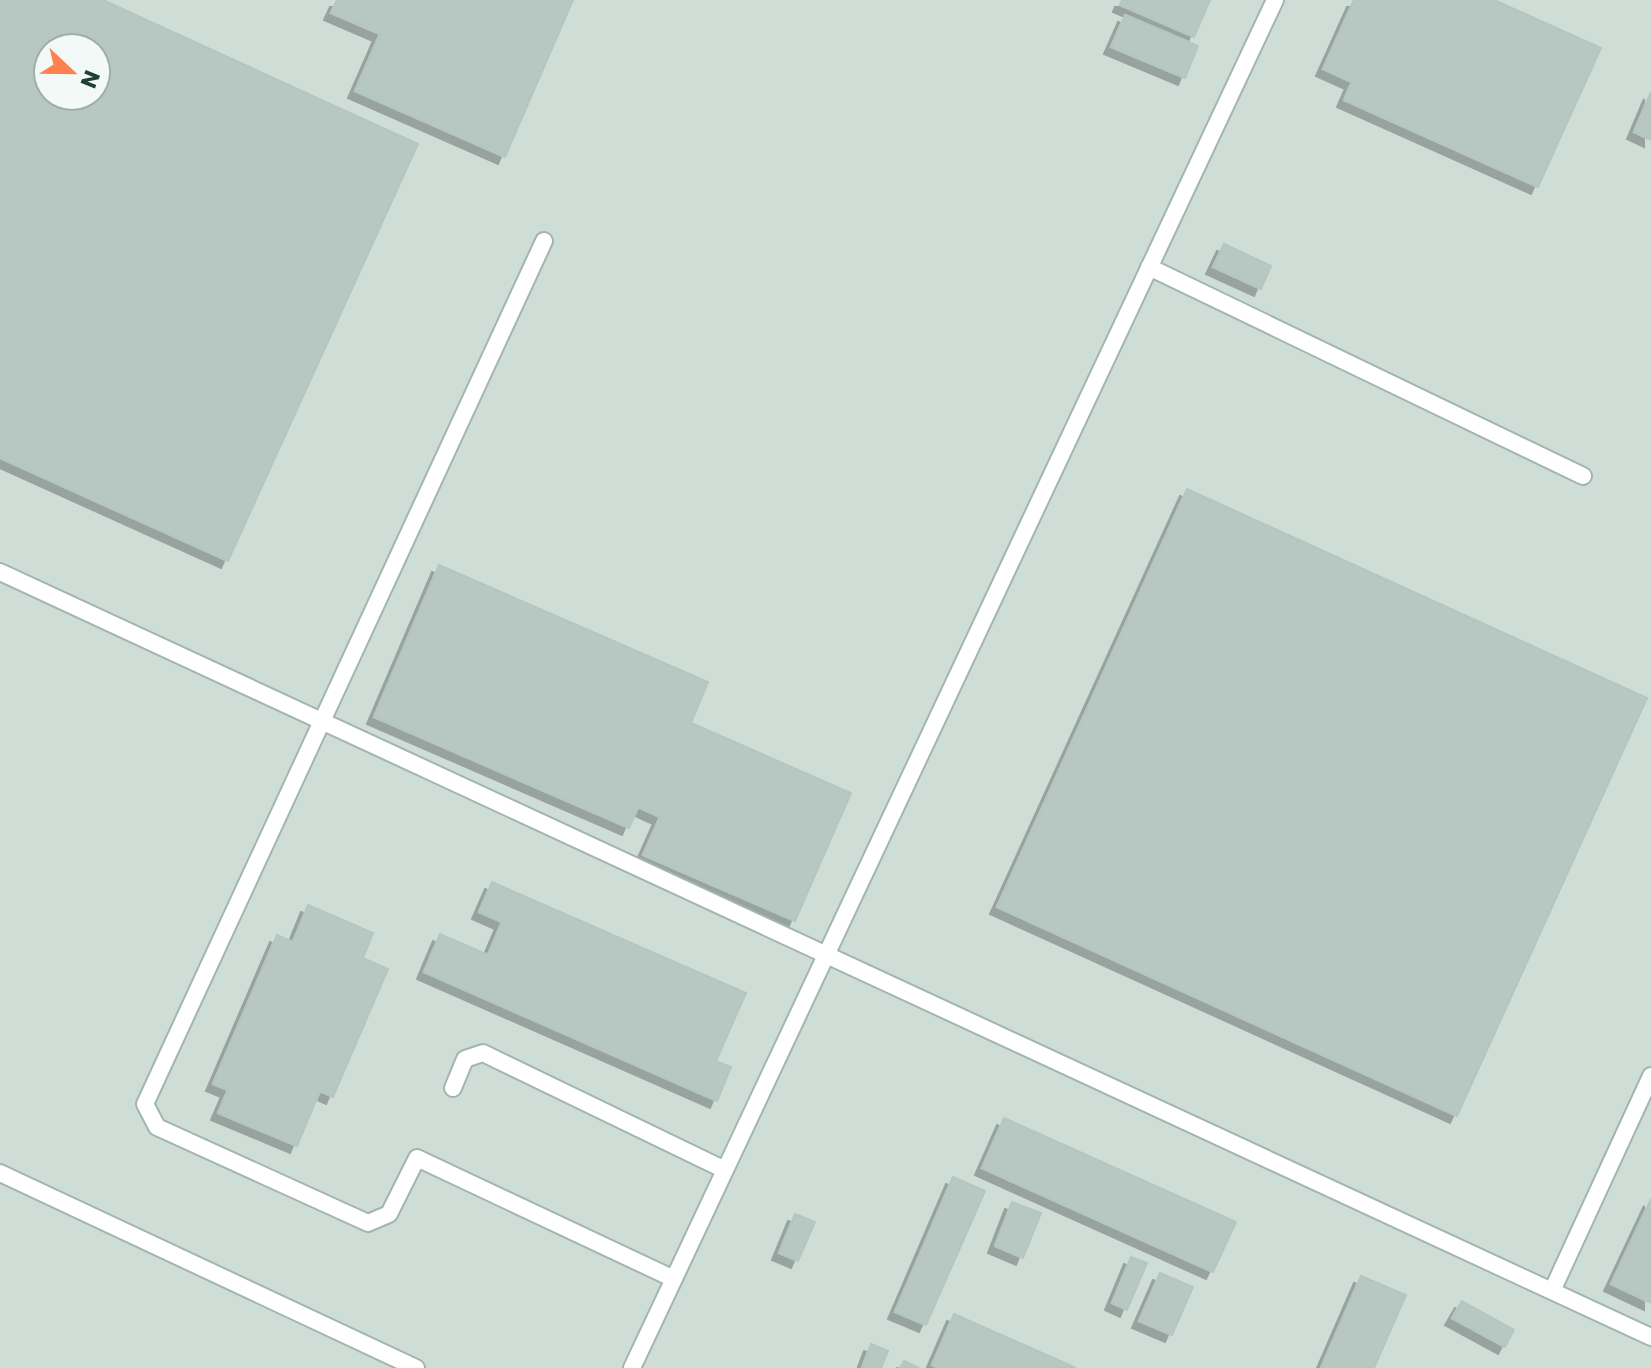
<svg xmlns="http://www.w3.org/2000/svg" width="1651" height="1368" font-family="Poppins,sans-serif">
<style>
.built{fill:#cfddd7;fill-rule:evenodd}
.building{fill:#b6c8c1;stroke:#b3c7c0;stroke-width:2;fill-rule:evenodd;filter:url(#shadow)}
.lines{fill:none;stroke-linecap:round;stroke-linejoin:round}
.service-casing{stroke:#a3b5b0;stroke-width:20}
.service{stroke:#fff;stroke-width:16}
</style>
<defs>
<filter id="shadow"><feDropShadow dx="-7" dy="7" stdDeviation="0" flood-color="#0004"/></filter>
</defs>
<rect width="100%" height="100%" fill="#e1ede8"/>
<path class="built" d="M 0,0 L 1651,0 L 1651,1368 L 0,1368 ZM 48,48 L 96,48 L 96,96 L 48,96 Z"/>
<path class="building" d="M 0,0 L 103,0 L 418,144 L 228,561 L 0,458 ZM 48,48 L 96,48 L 96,96 L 48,96 Z
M 337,0 L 573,0 L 505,157 L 355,91 L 380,34 L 331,13 Z
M 1122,0 L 1210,0 L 1194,37 L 1120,5 Z
M 1354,0 L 1494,0 L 1601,48 L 1538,187 L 1344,100 L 1352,82 L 1323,69 Z
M 1125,15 L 1198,46 L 1185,78 L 1111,47 Z
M 1651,92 L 1651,140 L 1634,132 Z
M 1224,244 L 1271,266 L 1261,289 L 1213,267 Z
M 1187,489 L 1647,698 L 1457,1116 L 997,907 Z
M 439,565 L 708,682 L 691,723 L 851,793 L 795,921 L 643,855 L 660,817 L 638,807 L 629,828 L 374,717 Z
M 492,882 L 746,993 L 716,1061 L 731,1067 L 717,1101 L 424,972 L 440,934 L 488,955 L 502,922 L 479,912 Z
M 308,905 L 373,933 L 363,958 L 388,969 L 333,1097 L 320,1091 L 297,1146 L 218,1113 L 228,1090 L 213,1084 L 277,935 L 293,942 Z
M 1004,1118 L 1236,1222 L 1213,1272 L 982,1168 Z
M 953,1177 L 985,1191 L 926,1325 L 895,1312 Z
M 1651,1199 L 1651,1303 L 1611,1284 Z
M 1012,1202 L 1041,1213 L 1023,1258 L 995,1246 Z
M 795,1214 L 815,1222 L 798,1261 L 779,1253 Z
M 1131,1257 L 1147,1263 L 1127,1310 L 1112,1303 Z
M 1160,1273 L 1193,1287 L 1172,1335 L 1139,1321 Z
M 1361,1276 L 1406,1295 L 1374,1368 L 1321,1368 Z
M 1462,1301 L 1514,1330 L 1505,1347 L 1452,1318 Z
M 954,1314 L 1076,1368 L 939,1368 L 932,1365 Z
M 871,1344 L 888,1351 L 881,1368 L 862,1368 Z
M 904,1361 L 919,1368 L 900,1368 Z"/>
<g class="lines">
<defs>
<path id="service" d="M 544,241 L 145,1104 L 157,1127 L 368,1223 L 389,1214 L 417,1158 L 674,1279
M 1149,267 L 1583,476
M 0,572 L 1651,1337
M 453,1088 L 465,1059 L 483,1053 L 725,1170
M 0,1173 L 416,1368
M 1552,1291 L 1651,1076
M 632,1368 L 1275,0"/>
</defs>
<use href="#service" class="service-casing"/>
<use href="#service" class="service"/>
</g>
<g transform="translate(72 72) rotate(112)"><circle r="38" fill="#f2f9f6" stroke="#9eafaa" stroke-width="2"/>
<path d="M0-6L14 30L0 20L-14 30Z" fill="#fd824f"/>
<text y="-12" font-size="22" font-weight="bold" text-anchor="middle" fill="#203f38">N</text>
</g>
</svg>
